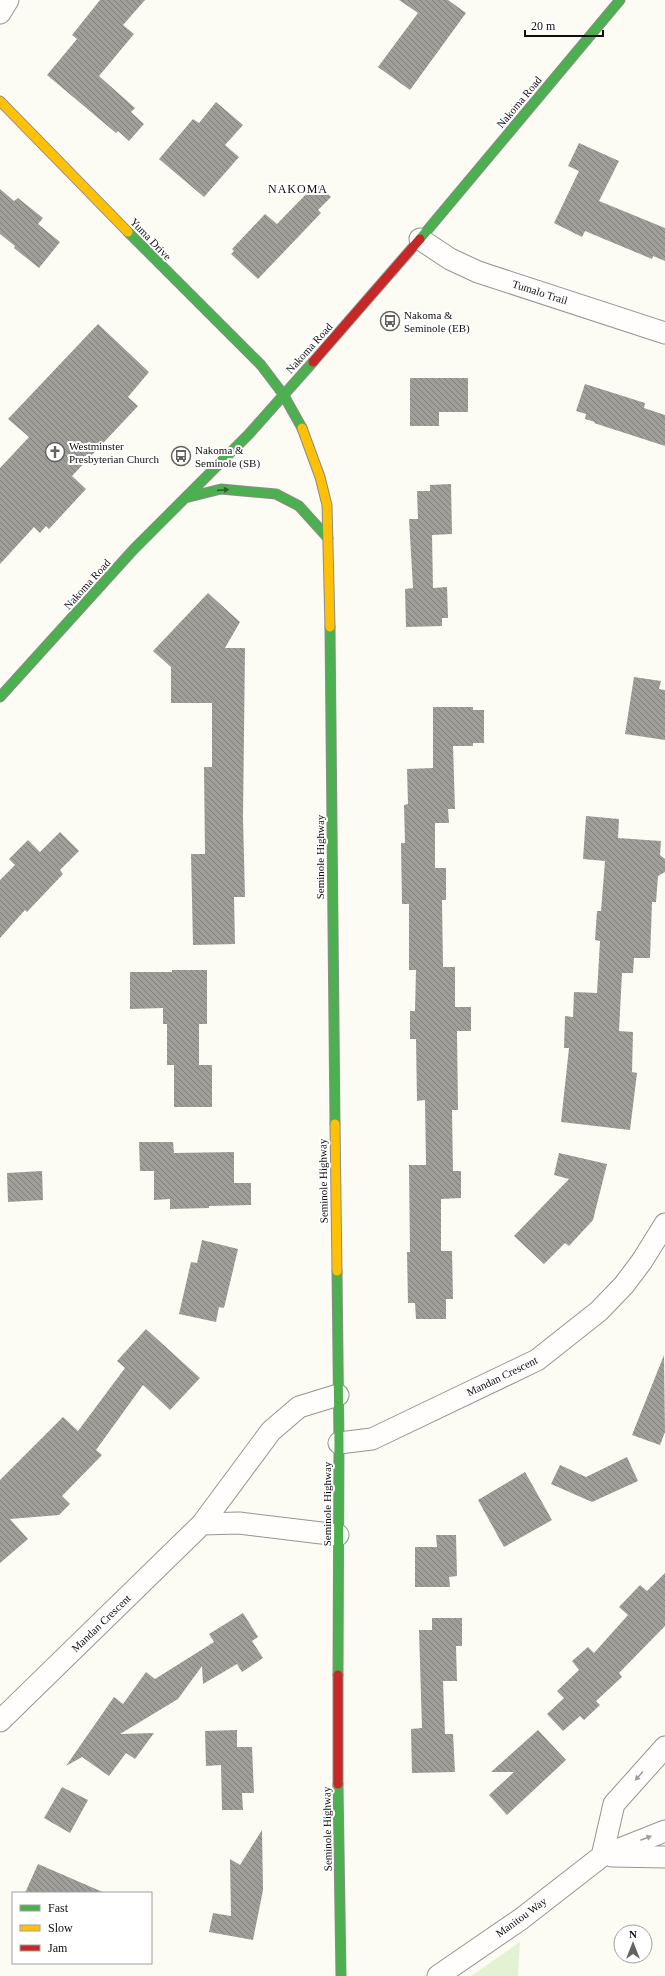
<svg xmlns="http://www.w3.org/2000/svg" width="665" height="1976" font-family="Georgia,serif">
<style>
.park{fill:#e4f2d4}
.building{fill:url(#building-back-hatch)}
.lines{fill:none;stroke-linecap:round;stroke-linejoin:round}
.street-casing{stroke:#969592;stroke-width:23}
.fast-casing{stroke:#8c8c89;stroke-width:11}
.slow-casing{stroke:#8c8c89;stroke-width:11}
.jam-casing{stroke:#8c8c89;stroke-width:11}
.street{stroke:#fffefd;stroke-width:21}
.fast{stroke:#4caf50;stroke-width:9}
.slow{stroke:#ffc107;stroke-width:9}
.jam{stroke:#c62828;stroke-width:9}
.oneway{fill:#2e5f30}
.oneway2{fill:#9f9e9e}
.labels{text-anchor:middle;stroke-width:4;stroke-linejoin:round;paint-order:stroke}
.street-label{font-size:11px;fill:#0f0f0f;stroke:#fff}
.poi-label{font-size:11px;fill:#0f0f0f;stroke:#fff;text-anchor:start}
.neighbourhood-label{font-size:12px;letter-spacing:1px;fill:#0f0f0f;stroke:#fff}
</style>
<defs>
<pattern id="building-back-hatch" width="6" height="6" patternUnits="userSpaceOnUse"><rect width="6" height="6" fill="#9f9e99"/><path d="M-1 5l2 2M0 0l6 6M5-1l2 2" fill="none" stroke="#807f7b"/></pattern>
</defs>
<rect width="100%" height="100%" fill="#fcfbf4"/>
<path class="park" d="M 520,1942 L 518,1976 L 471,1976 Z"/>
<path class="building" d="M 100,0 L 145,0 L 123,25 L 134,34 L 99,76 L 135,108 L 131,112 L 144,124 L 129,141 L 118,131 L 116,133 L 47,75 L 77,39 L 72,35 Z
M 399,0 L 448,0 L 466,13 L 410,90 L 378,67 L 418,13 Z
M 216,102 L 243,125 L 225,145 L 239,157 L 204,197 L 159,159 L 193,119 L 199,123 Z
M 579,143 L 619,161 L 599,201 L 665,228 L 665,261 L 653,256 L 652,259 L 585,231 L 582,237 L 554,223 L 579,171 L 568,166 Z
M 317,183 L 331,197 L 318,210 L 321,213 L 258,279 L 231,254 L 234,251 L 232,249 L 265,214 L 277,224 Z
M 0,189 L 14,201 L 18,198 L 43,218 L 38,224 L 60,242 L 39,268 L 14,248 L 15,246 L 0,234 Z
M 98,324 L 149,372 L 128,397 L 138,406 L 72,476 L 86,489 L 49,529 L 46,526 L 40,533 L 34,527 L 0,564 L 0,468 L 29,437 L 8,419 Z
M 410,378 L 468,378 L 468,412 L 439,412 L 439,426 L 410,426 Z
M 585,384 L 645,403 L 644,408 L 665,415 L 665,446 L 594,423 L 595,422 L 585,419 L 586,414 L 576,411 Z
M 451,484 L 452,534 L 432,535 L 433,588 L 447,587 L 448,618 L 442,618 L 442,626 L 406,627 L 405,589 L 413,588 L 409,519 L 418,519 L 417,491 L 430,491 L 430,485 Z
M 208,593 L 240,622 L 225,648 L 245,648 L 243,818 L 245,897 L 234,897 L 235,944 L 193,945 L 191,854 L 205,854 L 204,767 L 212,767 L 212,703 L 171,703 L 171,667 L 153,651 Z
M 634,677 L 661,681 L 659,689 L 665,690 L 665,740 L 625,734 Z
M 433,707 L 473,707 L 473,710 L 484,710 L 484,743 L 473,743 L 473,746 L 453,746 L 455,809 L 448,809 L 449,823 L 435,823 L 435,868 L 446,868 L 446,900 L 442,900 L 443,967 L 455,967 L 455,1007 L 471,1007 L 471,1031 L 457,1031 L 458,1110 L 452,1110 L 453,1171 L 461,1171 L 461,1198 L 441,1199 L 441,1251 L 452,1251 L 453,1299 L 446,1299 L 446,1319 L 416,1319 L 415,1303 L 408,1303 L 407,1252 L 410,1252 L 409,1165 L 426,1165 L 425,1100 L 417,1101 L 416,1039 L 410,1039 L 410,1011 L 415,1011 L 416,970 L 409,970 L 409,904 L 402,904 L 401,843 L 405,843 L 404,805 L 408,804 L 407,769 L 433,768 Z
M 586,816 L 619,819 L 618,838 L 661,841 L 660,855 L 665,859 L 665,872 L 658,876 L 656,902 L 652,902 L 650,958 L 634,958 L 633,973 L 622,973 L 619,1031 L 633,1032 L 632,1072 L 637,1073 L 630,1130 L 561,1122 L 569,1048 L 564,1048 L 565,1016 L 573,1017 L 574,992 L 597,993 L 600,941 L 595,940 L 597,911 L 601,911 L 605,861 L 583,859 Z
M 60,832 L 79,851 L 60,870 L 63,874 L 27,912 L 25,910 L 0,938 L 0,880 L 15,865 L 9,859 L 28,840 L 40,852 Z
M 172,970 L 207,970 L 207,1024 L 199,1024 L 199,1065 L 212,1065 L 212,1107 L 174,1107 L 174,1065 L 167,1065 L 167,1024 L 163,1024 L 163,1008 L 130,1009 L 130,972 L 172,972 Z
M 139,1142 L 173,1142 L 174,1153 L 234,1152 L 234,1183 L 251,1183 L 251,1205 L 209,1206 L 209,1208 L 170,1209 L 170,1199 L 154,1200 L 154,1171 L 140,1171 Z
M 559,1153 L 607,1164 L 593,1220 L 569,1246 L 565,1243 L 544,1264 L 514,1236 L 569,1179 L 554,1175 Z
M 42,1171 L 43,1200 L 8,1202 L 7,1173 Z
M 202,1240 L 238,1249 L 224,1308 L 219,1307 L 216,1322 L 179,1314 L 191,1262 L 197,1263 Z
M 146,1329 L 200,1378 L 170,1410 L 143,1385 L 96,1450 L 102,1455 L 62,1496 L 70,1504 L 59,1515 L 10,1519 L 28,1539 L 0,1563 L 0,1480 L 63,1417 L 78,1431 L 125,1368 L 117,1361 Z
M 664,1355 L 665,1432 L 660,1445 L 632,1435 Z
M 627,1457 L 638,1481 L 592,1502 L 551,1484 L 560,1465 L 586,1477 Z
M 525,1472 L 552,1520 L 504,1547 L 478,1500 Z
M 436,1535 L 456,1535 L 457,1576 L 449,1577 L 450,1587 L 415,1587 L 415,1547 L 437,1547 Z
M 665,1573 L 665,1626 L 619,1673 L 622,1677 L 596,1701 L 600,1705 L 584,1720 L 580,1716 L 563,1731 L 547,1714 L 564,1698 L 557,1691 L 579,1670 L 572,1661 L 588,1647 L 594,1653 L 628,1615 L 619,1607 L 640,1585 L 647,1591 Z
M 243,1613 L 258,1637 L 252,1641 L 263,1658 L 242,1672 L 237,1664 L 203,1684 L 202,1666 L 178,1699 L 120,1734 L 154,1733 L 135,1759 L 126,1753 L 109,1776 L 82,1757 L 66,1766 L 114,1697 L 123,1704 L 146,1672 L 155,1679 L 214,1642 L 209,1634 Z
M 432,1618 L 462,1618 L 462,1646 L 456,1646 L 457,1681 L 443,1681 L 445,1734 L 453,1734 L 455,1772 L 412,1773 L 411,1729 L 422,1728 L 419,1630 L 432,1630 Z
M 237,1730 L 237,1747 L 252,1747 L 254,1793 L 242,1793 L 243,1810 L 222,1810 L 221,1765 L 206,1766 L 205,1731 Z
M 538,1730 L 566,1760 L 507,1815 L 489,1795 L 514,1772 L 491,1772 Z
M 62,1787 L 88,1800 L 70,1833 L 44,1818 Z
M 262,1830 L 263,1890 L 253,1940 L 209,1932 L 213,1913 L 231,1916 L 230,1859 L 240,1865 Z
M 38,1864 L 105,1893 L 25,1893 Z"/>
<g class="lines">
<defs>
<path id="street" d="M 0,13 L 8,0
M 420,239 L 450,259 L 478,272 L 665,333
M 339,1443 L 372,1439 L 537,1360 L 599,1311 L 624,1285 L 642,1261 L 665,1224
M 202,1524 L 239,1523 L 338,1535
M 0,1721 L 202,1524 L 271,1431 L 299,1407 L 338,1395
M 602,1856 L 614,1804 L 665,1747
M 612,1856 L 665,1857
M 438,1976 L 521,1919 L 602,1856 L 665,1831"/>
<path id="fast" d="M 128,232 L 261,365 L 283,394 L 302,428
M 420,239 L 620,0
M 185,498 L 221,489 L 276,494 L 299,506 L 328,538
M 330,627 L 335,1124
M 0,697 L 134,549 L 249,434 L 313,362
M 337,1271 L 339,1443 L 338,1675
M 338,1784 L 341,1976"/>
<path id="slow" d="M 0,101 L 128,232
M 302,428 L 320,477 L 327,505 L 330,627
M 335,1124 L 337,1271"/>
<path id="jam" d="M 313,362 L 420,239
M 338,1784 L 338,1675"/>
</defs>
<use href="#street" class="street-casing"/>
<use href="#fast" class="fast-casing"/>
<use href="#slow" class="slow-casing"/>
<use href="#jam" class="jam-casing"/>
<use href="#street" class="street"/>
<use href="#fast" class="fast"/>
<use href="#slow" class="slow"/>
<use href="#jam" class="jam"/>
</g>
<defs><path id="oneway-solid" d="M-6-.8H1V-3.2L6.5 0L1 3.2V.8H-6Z"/></defs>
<use class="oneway" href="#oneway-solid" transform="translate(223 490) rotate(-4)"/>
<g class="oneway2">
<use href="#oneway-solid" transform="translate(639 1776) rotate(132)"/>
<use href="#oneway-solid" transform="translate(646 1838) rotate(-21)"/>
</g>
<defs>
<symbol id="bus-ring" viewBox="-11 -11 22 22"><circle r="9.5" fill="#fff" stroke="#62625f" stroke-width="1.5"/><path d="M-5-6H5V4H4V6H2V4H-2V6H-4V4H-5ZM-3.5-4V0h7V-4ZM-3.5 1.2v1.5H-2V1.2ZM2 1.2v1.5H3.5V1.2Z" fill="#62625f"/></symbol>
<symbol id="church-ring" viewBox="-11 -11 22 22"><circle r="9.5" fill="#fff" stroke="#62625f" stroke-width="1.5"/><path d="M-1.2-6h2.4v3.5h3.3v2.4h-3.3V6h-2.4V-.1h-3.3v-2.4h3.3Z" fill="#62625f"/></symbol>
</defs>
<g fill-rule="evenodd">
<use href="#bus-ring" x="379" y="310" width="22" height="22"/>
<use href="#church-ring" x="44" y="441" width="22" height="22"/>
<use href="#bus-ring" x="170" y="445" width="22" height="22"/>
</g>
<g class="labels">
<g class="street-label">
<text transform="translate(519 102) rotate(-50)" y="4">Nakoma Road</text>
<text transform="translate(151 239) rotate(46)" y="4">Yuma Drive</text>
<text transform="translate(540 292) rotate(18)" y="4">Tumalo Trail</text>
<text transform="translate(309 348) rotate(-48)" y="4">Nakoma Road</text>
<text transform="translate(87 584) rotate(-48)" y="4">Nakoma Road</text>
<text transform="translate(320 857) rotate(-90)" y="4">Seminole Highway</text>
<text transform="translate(323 1181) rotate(-91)" y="4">Seminole Highway</text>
<text transform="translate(502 1376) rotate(-26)" y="4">Mandan Crescent</text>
<text transform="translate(327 1504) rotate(-90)" y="4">Seminole Highway</text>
<text transform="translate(101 1623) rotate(-44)" y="4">Mandan Crescent</text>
<text transform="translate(327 1829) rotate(-91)" y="4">Seminole Highway</text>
<text transform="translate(521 1917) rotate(-36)" y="4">Manitou Way</text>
</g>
<g class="poi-label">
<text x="404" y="319">Nakoma &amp;<tspan x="404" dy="13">Seminole (EB)</tspan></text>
<text x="69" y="450">Westminster<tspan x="69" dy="13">Presbyterian Church</tspan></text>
<text x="195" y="454">Nakoma &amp;<tspan x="195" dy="13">Seminole (SB)</tspan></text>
</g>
<g class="neighbourhood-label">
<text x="298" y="193">NAKOMA</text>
</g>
</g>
<rect x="12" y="1892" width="140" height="72" fill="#ffffff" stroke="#9f9f9f"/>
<rect x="20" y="1905" width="20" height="6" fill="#4caf50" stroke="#9f9f9f"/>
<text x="48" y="1912" font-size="12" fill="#0f0f0f">Fast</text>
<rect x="20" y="1925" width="20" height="6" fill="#ffc107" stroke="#9f9f9f"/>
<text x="48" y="1932" font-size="12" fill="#0f0f0f">Slow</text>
<rect x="20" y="1945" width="20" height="6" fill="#c62828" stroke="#9f9f9f"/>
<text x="48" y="1952" font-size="12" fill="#0f0f0f">Jam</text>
<g transform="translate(633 1944)"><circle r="19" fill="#ffffff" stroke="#9f9f9f"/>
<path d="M0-3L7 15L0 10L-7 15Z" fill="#62625f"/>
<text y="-6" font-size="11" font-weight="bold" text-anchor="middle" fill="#0f0f0f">N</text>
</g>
<path d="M525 30v6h78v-6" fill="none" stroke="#0f0f0f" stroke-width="2"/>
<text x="531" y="30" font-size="12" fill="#0f0f0f" stroke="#ffffff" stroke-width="3" paint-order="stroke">20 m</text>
</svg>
